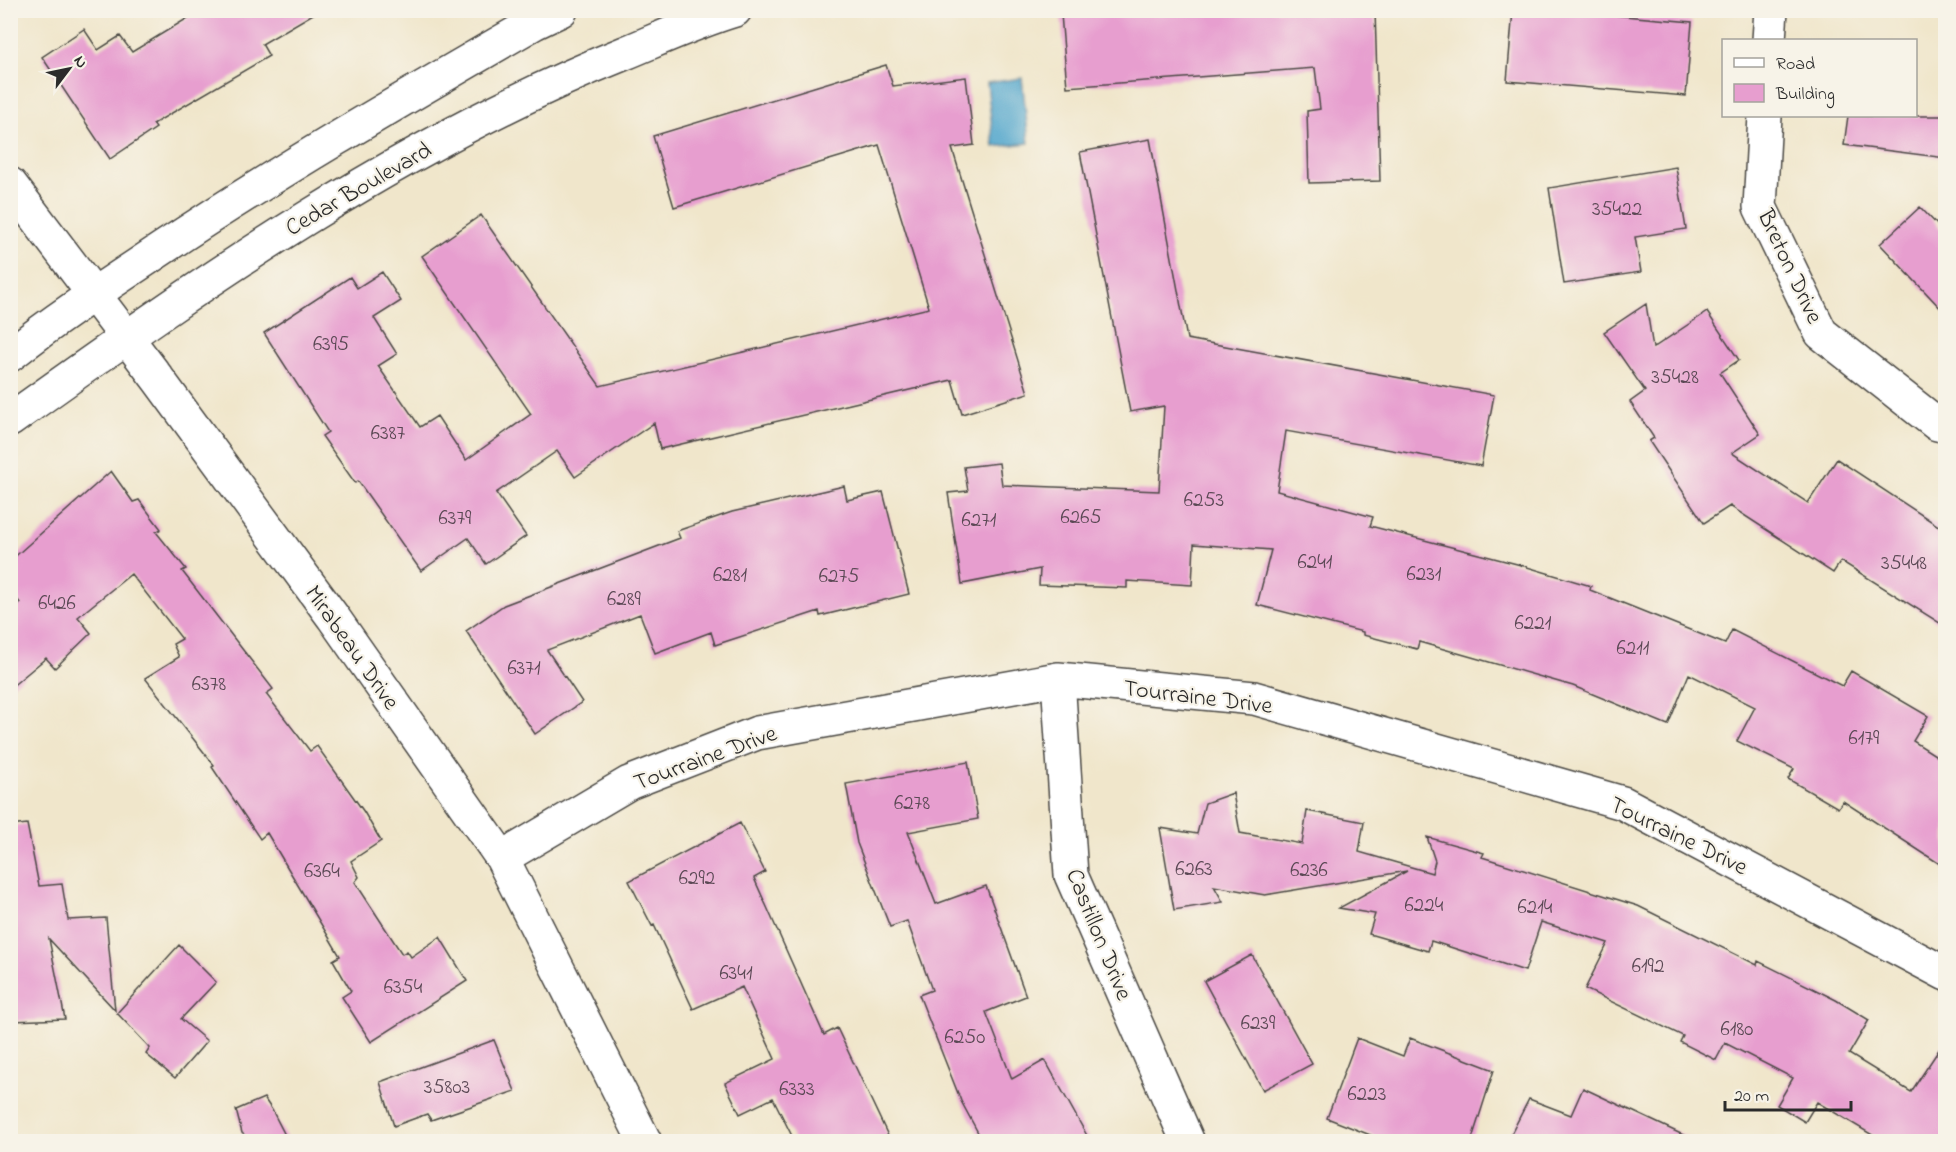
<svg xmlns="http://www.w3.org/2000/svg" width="1956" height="1152" font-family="'Indie Flower',sans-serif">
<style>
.water{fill:#50a5cc;stroke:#3e687c;stroke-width:1.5}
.building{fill:#e79ecf}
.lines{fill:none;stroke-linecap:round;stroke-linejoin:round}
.street-casing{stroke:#494743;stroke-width:36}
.secondary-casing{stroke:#494743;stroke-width:36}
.street{stroke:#fff;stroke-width:33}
.secondary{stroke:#fff;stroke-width:33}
.labels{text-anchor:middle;stroke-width:4.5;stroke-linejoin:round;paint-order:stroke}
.number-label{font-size:21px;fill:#5a4854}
.street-label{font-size:24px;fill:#2b2b2b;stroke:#f7f3e8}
</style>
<rect width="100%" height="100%" fill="#f7f3e8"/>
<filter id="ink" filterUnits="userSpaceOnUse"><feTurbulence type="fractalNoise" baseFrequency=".0167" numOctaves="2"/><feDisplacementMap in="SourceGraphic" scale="12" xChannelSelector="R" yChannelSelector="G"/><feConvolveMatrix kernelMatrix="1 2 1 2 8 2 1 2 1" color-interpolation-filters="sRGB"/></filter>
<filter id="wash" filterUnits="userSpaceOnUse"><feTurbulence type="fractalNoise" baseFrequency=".008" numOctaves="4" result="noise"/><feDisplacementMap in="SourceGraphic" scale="24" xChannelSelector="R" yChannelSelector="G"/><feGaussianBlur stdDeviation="1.35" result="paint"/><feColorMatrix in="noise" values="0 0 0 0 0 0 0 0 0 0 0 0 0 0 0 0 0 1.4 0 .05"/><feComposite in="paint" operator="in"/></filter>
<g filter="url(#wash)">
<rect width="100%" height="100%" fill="#f0e6cb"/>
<path class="water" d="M 1022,78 L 1029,143 L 994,147 L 987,83 Z"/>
<g id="blocks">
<path class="building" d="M 201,10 L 320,10 L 262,44 L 269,56 L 153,124 L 156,128 L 110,159 L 42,57 L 84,29 L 98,50 L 120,36 L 132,52 Z
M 1103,10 L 1375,10 L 1380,181 L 1309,183 L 1307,111 L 1320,109 L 1315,68 L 1067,87 L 1061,14 Z
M 1513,10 L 1556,10 L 1692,22 L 1686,96 L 1507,81 Z
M 886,65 L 893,86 L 966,77 L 974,145 L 952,148 L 1028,393 L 962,414 L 952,380 L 660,449 L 654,423 L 575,477 L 557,451 L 496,493 L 526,536 L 486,564 L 468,538 L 421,571 L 358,481 L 355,483 L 322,436 L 328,432 L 264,333 L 350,277 L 357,288 L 382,272 L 401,301 L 374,318 L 397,354 L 378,366 L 420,427 L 437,416 L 466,460 L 531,414 L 422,256 L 481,215 L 600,386 L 929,308 L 879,145 L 674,207 L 653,136 Z
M 1848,116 L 1946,116 L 1946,158 L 1844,145 Z
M 1150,139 L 1187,339 L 1494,395 L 1481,466 L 1286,431 L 1277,491 L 1373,517 L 1370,526 L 1517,564 L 1591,586 L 1590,590 L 1725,644 L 1732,630 L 1842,686 L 1851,671 L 1928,716 L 1913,741 L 1946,762 L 1946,868 L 1843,801 L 1838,808 L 1788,779 L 1794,769 L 1737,741 L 1755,707 L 1689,674 L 1668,725 L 1573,686 L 1419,642 L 1417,649 L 1363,635 L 1363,632 L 1257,605 L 1271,550 L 1194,544 L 1192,585 L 1127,581 L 1127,588 L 1039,585 L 1040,569 L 962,584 L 948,493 L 968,491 L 964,467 L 999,463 L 1002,485 L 1159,491 L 1164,406 L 1130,412 L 1080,152 Z
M 1676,167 L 1686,229 L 1635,237 L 1641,272 L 1564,284 L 1549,188 Z
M 1920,207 L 1946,234 L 1946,314 L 1880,244 Z
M 1646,304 L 1653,348 L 1707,312 L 1739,360 L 1720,373 L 1760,434 L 1732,453 L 1808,503 L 1837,459 L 1946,531 L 1946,627 L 1841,561 L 1833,573 L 1730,506 L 1704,523 L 1649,441 L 1654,438 L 1630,402 L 1645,391 L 1604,332 Z
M 111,471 L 133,502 L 139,500 L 161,529 L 156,532 L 186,569 L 182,571 L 273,689 L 266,694 L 310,751 L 317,746 L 364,812 L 381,841 L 351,861 L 359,877 L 355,882 L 402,954 L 407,951 L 411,957 L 440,937 L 467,981 L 371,1042 L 342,997 L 351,991 L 333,960 L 340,956 L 267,833 L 260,839 L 212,767 L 214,765 L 145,678 L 179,657 L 173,644 L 182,639 L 131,574 L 78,617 L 91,633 L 55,668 L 46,658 L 10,688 L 10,613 L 20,603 L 10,589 L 10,561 Z
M 844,486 L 847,500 L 883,492 L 909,594 L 820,616 L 819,611 L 715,645 L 711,632 L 655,653 L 640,614 L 547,650 L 582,702 L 535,734 L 466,631 L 504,605 L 680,538 L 677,531 L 732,512 Z
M 968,762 L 978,819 L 908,832 L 936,904 L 986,886 L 1026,996 L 986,1012 L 1012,1079 L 1045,1060 L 1090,1141 L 983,1142 L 961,1101 L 919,995 L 932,990 L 907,921 L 890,927 L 857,843 L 846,784 Z
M 1233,793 L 1240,833 L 1302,844 L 1307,811 L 1364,822 L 1359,852 L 1432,873 L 1435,861 L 1427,837 L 1484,853 L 1482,857 L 1638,906 L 1757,965 L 1758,961 L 1836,1000 L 1869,1020 L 1849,1054 L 1911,1092 L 1946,1039 L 1946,1142 L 1884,1142 L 1817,1102 L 1805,1122 L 1777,1105 L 1793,1078 L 1725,1043 L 1716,1060 L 1680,1042 L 1683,1036 L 1585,989 L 1608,943 L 1541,922 L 1525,971 L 1431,941 L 1428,951 L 1369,934 L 1375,914 L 1339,908 L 1407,871 L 1265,895 L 1214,886 L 1223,902 L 1174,910 L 1160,828 L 1197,834 L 1205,803 Z
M 740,823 L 765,872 L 754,878 L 824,1035 L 837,1028 L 891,1142 L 795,1142 L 773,1098 L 740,1114 L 725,1083 L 775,1059 L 742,987 L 693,1009 L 654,925 L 652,926 L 629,881 Z
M 27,824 L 39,886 L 62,884 L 68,920 L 106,918 L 115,1010 L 49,939 L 65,1019 L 12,1021 L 10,992 L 10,826 Z
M 179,945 L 216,982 L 181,1019 L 207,1041 L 175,1078 L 146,1054 L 150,1048 L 117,1013 Z
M 1252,955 L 1312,1064 L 1263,1090 L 1204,981 Z
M 1357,1038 L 1403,1056 L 1410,1038 L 1494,1070 L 1471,1142 L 1388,1142 L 1327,1118 Z
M 494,1040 L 515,1091 L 431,1120 L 427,1114 L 394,1126 L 380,1082 Z
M 1583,1088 L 1698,1142 L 1507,1142 L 1529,1099 L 1571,1115 Z
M 264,1098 L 272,1110 L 288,1141 L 252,1141 L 242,1133 L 236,1110 Z"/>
</g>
</g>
<g filter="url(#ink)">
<use href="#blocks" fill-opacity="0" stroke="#494743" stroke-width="1.5"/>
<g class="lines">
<defs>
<path id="street" d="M 1769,40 L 1771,10
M 1765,116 L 1760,207 L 1821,333 L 1937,424 L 1946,426
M 10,184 L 158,379 L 333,617 L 502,858 L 645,1142
M 1058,679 L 1071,875 L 1188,1142
M 502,858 L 629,783 L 757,733 L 1058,679 L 1254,698 L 1623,803 L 1946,974"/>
<path id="secondary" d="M 10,355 C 58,317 109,284 160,250 C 281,169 408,96 534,23 L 561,10
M 10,420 C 204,281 403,142 625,53 C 661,38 698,21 735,10"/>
</defs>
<use href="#street" class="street-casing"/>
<use href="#secondary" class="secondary-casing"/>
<use href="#street" class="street"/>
<use href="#secondary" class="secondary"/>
</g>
</g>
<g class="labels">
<g class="number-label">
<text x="1617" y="215">35422</text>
<text x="331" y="350">6395</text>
<text x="1675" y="383">35428</text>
<text x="388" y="439">6387</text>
<text x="1204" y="506">6253</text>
<text x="1081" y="523">6265</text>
<text x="455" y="524">6379</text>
<text x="979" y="526">6271</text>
<text x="1315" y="568">6241</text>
<text x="1904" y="569">35448</text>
<text x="1424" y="580">6231</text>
<text x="730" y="581">6281</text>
<text x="839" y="582">6275</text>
<text x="624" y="605">6289</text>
<text x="57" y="609">6426</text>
<text x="1533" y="629">6221</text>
<text x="1633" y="654">6211</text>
<text x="524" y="674">6371</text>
<text x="209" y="690">6378</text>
<text x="1864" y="744">6179</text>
<text x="912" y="809">6278</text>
<text x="1194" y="875">6263</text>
<text x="1309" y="876">6236</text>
<text x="322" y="877">6364</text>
<text x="697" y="884">6292</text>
<text x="1424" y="911">6224</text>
<text x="1535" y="913">6214</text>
<text x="1648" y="972">6192</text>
<text x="736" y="979">6341</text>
<text x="403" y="993">6354</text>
<text x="1258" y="1029">6239</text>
<text x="1737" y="1035">6180</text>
<text x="965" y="1043">6250</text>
<text x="447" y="1093">35803</text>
<text x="797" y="1095">6333</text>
<text x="1367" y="1100">6223</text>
</g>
<g class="street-label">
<text transform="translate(358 188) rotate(-30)" y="8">Cedar Boulevard</text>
<text transform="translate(1791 266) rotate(65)" y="8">Breton Drive</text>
<text transform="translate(353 647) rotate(55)" y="8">Mirabeau Drive</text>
<text transform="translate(1198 696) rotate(7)" y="8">Tourraine Drive</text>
<text transform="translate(705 757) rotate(-20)" y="8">Tourraine Drive</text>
<text transform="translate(1679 835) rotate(26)" y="8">Tourraine Drive</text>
<text transform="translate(1100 934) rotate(68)" y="8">Castillon Drive</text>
</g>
</g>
<rect width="1956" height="1152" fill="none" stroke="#f7f3e8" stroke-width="36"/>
<rect x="1722" y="39" width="195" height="78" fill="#f7f3e8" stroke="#a5a39c" stroke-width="1.5"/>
<rect x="1734" y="58" width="30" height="9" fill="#ffffff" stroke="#a5a39c" stroke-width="1.5"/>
<text x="1776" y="69" font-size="18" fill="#2b2b2b">Road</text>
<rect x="1734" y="84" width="30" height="18" fill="#e79ecf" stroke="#a5a39c" stroke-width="1.5"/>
<text x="1776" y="99" font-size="18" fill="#2b2b2b">Building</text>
<g transform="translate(69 69) rotate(58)" stroke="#f7f3e8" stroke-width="4.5" paint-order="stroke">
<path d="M0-4.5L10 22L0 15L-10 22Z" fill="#2b2b2b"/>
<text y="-9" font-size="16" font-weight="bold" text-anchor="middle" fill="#2b2b2b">N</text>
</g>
<path d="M1725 1101v9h126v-9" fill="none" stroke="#2b2b2b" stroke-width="3"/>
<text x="1734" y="1101" font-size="18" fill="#2b2b2b" stroke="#f7f3e8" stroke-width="4.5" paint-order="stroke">20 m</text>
</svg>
